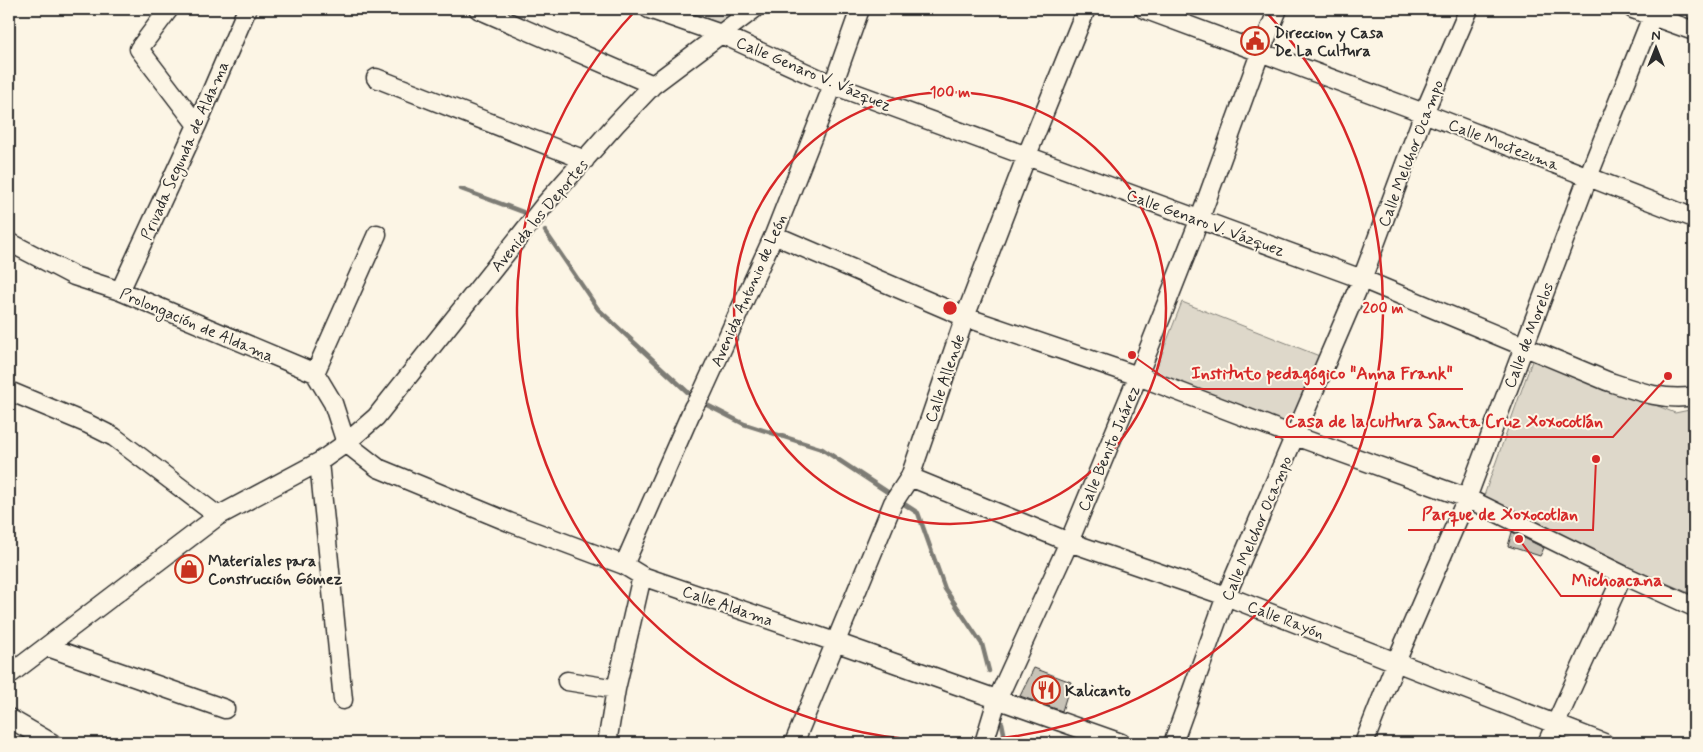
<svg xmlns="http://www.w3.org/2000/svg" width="1703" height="752" font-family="Mynerve,sans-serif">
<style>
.green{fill:#ded8ca;stroke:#84827a}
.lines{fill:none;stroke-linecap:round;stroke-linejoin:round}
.stream{stroke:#7d7b74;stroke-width:4.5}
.building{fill:#c8c3b7;stroke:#2b2b2b}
.minor-casing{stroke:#2b2b2b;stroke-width:21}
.minor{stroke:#fcf5e5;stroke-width:18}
.ring{fill:none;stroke:#d62828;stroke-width:2.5}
.labels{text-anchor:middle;stroke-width:4;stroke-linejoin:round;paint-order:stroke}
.poi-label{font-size:16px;font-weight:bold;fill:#2b2b2b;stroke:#fcf5e5;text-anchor:start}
.street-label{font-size:16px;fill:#2b2b2b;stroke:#fcf5e5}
.centre{fill:#d62828;stroke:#fcf5e5;stroke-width:2.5}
.ring-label{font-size:15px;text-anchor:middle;font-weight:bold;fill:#d62828;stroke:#fcf5e5;stroke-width:4;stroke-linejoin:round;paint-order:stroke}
.leader{fill:none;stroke:#d62828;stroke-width:2}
.callout-dot{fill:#d62828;stroke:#fcf5e5;stroke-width:2}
.callout-label{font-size:18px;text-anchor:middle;font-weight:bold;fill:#d62828;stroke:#fcf5e5;stroke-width:4;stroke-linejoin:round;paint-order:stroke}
</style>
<rect width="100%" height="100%" fill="#fcf5e5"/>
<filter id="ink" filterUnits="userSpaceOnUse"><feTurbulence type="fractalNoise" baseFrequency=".02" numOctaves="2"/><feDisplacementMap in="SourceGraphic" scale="10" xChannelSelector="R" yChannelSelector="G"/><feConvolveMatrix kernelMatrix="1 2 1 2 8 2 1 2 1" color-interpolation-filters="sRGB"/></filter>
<g filter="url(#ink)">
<path class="green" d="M 673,9 L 754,9 L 721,34 Z
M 1182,302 L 1322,357 L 1292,430 L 1153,377 Z
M 1533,358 L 1604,384 L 1675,413 L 1694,409 L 1694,595 L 1481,504 Z"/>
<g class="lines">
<path class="stream" d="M 461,189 L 523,212
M 545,231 L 598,309 L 694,398
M 701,402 L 744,424 L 822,449 L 892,495
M 898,500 L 918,513 L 945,589 L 982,644 L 989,671
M 1002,723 L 1006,743"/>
</g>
<path class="building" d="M 1512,532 L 1544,548 L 1540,556 L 1508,546 Z
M 1034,668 L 1071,682 L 1062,711 L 1020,696 Z"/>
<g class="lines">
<defs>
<path id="minor" d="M 169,9 L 139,49 L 197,125
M 478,9 L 653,85
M 649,9 L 721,34 L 833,85 L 1362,279 L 1607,381 C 1634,390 1665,402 1694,396
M 1144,9 L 1424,113 L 1694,218
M 1633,9 L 1694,31
M 376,78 L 585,160
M 774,235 L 965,317 L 1138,376 L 1295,436 L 1467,498 L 1623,575 L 1694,607
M 9,242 L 74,276 L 120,291 L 315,373 L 333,403 L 346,443
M 120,291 L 197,125 L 247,9
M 315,373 L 377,234
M 9,391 L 88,424 L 114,437 L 218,516
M 346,443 L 378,468 L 509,522 L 624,565 L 642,576 L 835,642 L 1121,743
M 319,462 L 343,700
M 910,477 L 1069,542 L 1226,596 L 1604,743
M 624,565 L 693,408 L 702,393 L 774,235 L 833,85 L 860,9
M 48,647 L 225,709
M 9,675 L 218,516 L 319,462 L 346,443 L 376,417 L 546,203 L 616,124 L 653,85 L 754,9
M 567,681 L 616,689
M 9,718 L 52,743
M 607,743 L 616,689 L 642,576
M 794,743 L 893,503 L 910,477 L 965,317 L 1027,155 L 1086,9
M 984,743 L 997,700 L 1069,542 L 1138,376 L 1199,221 L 1260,53 L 1278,9
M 1173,743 L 1226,596 L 1362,279 L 1424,113 L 1469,9
M 1364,743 L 1396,662 L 1467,498 L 1588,177 L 1655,9
M 1547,743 L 1623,575"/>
</defs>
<use href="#minor" class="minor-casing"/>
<use href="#minor" class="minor"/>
</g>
</g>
<g class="ring">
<circle cx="950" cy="308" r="216"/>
<path d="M1264 10A433 433 0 1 1 636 10"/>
</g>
<defs>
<symbol id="civic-ring" viewBox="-11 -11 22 22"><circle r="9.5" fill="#fcf5e5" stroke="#c8321e" stroke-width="1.5"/><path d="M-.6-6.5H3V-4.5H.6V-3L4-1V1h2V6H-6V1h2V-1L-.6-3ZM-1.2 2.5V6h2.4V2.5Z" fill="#c8321e"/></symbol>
<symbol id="shop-ring" viewBox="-11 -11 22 22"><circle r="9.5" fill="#fcf5e5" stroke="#c8321e" stroke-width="1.5"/><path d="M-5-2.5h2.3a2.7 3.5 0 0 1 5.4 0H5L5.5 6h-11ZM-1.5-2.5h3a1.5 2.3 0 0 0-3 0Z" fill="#c8321e"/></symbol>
<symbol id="restaurant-ring" viewBox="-11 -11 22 22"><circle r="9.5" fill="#fcf5e5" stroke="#c8321e" stroke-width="1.5"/><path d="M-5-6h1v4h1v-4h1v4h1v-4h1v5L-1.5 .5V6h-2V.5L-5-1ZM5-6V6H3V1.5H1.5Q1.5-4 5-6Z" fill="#c8321e"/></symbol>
</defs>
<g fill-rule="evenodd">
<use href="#civic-ring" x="1239" y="25" width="32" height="32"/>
<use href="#shop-ring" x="173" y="553" width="32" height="32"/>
<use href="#restaurant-ring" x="1030" y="674" width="32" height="32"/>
</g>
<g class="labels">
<g class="poi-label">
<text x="1274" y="38">Direccion y Casa<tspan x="1274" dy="18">De La Cultura</tspan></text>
<text x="208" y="566">Materiales para<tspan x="208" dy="18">Construcción Gómez</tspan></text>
<text x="1065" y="696">Kalicanto</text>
</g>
<g class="street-label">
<text transform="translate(814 73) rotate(23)" y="6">Calle Genaro V. Vázquez</text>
<text transform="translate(1504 144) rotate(21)" y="6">Calle Moctezuma</text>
<text transform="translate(184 150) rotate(-66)" y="6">Privada Segunda de Aldama</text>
<text transform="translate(1410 153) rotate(-69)" y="6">Calle Melchor Ocampo</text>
<text transform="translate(539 215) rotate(-50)" y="6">Avenida los Deportes</text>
<text transform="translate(1206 222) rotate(20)" y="6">Calle Genaro V. Vázquez</text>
<text transform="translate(748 290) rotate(-66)" y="6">Avenida Antonio de León</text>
<text transform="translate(197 324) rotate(23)" y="6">Prolongación de Aldama</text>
<text transform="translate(1528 335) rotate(-69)" y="6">Calle de Morelos</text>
<text transform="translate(944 378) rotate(-71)" y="6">Calle Allende</text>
<text transform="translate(1108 448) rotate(-67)" y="6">Calle Benito Juárez</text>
<text transform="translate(1256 528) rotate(-67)" y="6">Calle Melchor Ocampo</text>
<text transform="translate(728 605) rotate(19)" y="6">Calle Aldama</text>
<text transform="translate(1286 619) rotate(21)" y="6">Calle Rayón</text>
</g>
</g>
<circle cx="950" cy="308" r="8" class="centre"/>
<g class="ring-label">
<text x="950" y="97">100 m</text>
<text x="1383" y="313">200 m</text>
</g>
<path class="leader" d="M1132 355L1180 389H1463M1668 376L1613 437H1275M1596 459L1593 530H1408M1519 539L1561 596H1672"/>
<g class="callout-dot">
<circle cx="1132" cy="355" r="5"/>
<circle cx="1668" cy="376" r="5"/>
<circle cx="1596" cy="459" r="5"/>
<circle cx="1519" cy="539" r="5"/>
</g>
<g class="callout-label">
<text x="1322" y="379">Instituto pedagógico "Anna Frank"</text>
<text x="1444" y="427">Casa de la cultura Santa Cruz Xoxocotlán</text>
<text x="1500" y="520">Parque de Xoxocotlan</text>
<text x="1617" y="586">Michoacana</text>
</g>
<rect width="1703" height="752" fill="none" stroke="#fcf5e5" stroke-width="30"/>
<rect x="15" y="15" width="1673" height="722" fill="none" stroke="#2b2b2b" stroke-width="2" filter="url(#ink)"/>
<g transform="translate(1656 48)" stroke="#fcf5e5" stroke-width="4" paint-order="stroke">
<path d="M0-4L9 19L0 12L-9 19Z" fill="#2b2b2b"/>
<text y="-8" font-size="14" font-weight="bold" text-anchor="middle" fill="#2b2b2b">N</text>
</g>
</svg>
